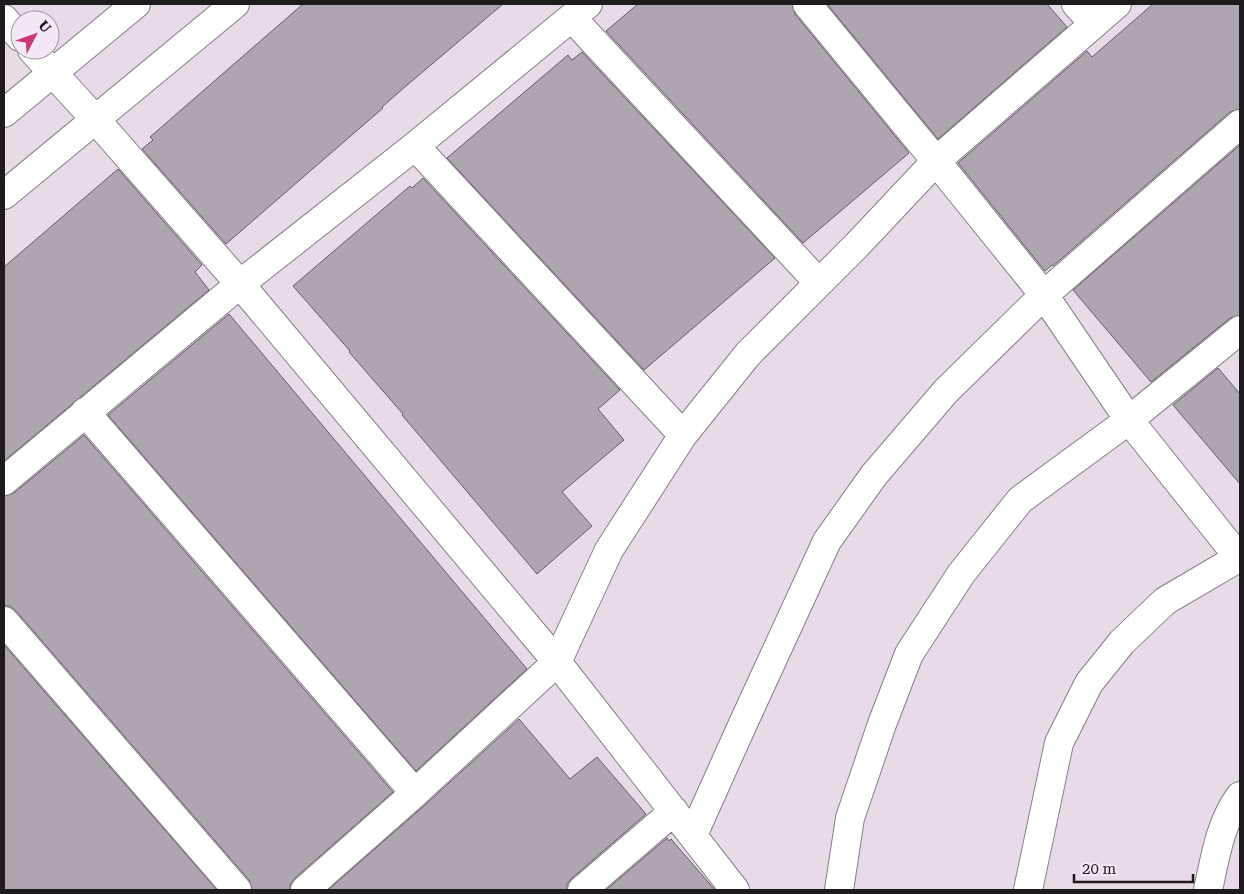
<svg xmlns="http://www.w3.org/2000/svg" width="1244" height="894" font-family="'Roboto Serif',serif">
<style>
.building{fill:#afa5b0;stroke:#655c66}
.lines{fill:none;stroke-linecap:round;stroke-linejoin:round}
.minor-casing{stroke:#887e89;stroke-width:30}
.minor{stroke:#fff;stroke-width:28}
</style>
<rect width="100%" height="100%" fill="#e6dbe7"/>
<path class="building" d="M 303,4 L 503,4 L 406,86 L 382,107 L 383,108 L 226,244 L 142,149 L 153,140 L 150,137 Z
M 638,4 L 792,4 L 795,14 L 909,153 L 803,243 L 606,31 Z
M 827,4 L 1047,4 L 1067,27 L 938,139 Z
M 1153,4 L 1240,4 L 1240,109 L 1230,112 L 1053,266 L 1052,265 L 1045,271 L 958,163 L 1087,51 L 1092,57 Z
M 582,52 L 775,258 L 644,370 L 447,158 L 568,55 L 572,60 Z
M 1240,145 L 1240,315 L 1230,318 L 1151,382 L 1073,290 Z
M 118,169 L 202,265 L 195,272 L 209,290 L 4,461 L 4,267 Z
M 423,178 L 620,390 L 598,409 L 624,440 L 562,492 L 592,526 L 537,574 L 402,415 L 403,414 L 349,352 L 350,351 L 293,286 L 410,186 L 412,188 Z
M 229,314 L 527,669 L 416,771 L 108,415 Z
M 1218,368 L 1240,394 L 1240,484 L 1173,405 Z
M 84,435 L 393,792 L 295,878 L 290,885 L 290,890 L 252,890 L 249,880 L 16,611 L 10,606 L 4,606 L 4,496 L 14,493 Z
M 4,645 L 217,890 L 4,890 Z
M 519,719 L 570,779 L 597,757 L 646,814 L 572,878 L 567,884 L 567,890 L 328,890 L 425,805 Z
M 667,838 L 669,841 L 671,839 L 715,890 L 606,890 Z"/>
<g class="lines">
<defs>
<path id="minor" d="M 807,4 L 936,161 L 1044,295 L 1129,420 L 1240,559
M 1076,4 L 1094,24
M 572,18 L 819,283
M 4,19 L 20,37
M 32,50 L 95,119 L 240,284 L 557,662 L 735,890
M 4,113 L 136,4
M 415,146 L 683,435
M 4,195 L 235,4
M 85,412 L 415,793
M 4,481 L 240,284 L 415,146 L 588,4
M 4,621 L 237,890
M 693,835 L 741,728 L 827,541 L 874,475 L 946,391 L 1044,295 L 1240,124
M 305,890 L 415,793 L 557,662 L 609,550 L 683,435 L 748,354 L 857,245 L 936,161 L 1117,4
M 582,890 L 674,811
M 839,890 L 850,818 L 882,724 L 909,654 L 961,574 L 1020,500 L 1129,420 L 1240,330
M 1028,890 L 1059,743 L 1089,683 L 1122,642 L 1165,601 L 1240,557
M 1208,890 C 1215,858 1220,823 1240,796"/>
</defs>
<use href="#minor" class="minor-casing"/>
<use href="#minor" class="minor"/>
</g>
<rect width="1244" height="894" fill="none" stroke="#1e1a1e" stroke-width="10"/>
<g transform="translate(35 35) rotate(49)"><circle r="24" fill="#f3e8f4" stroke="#9e969e"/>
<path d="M0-4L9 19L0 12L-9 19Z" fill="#c63c73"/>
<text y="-8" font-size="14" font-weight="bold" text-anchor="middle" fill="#1e1a1e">U</text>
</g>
<path d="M1074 874v8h119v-8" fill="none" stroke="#1e1a1e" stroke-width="2.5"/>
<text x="1082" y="874" font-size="15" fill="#1e1a1e" stroke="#f3e8f4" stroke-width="4" paint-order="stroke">20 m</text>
</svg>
